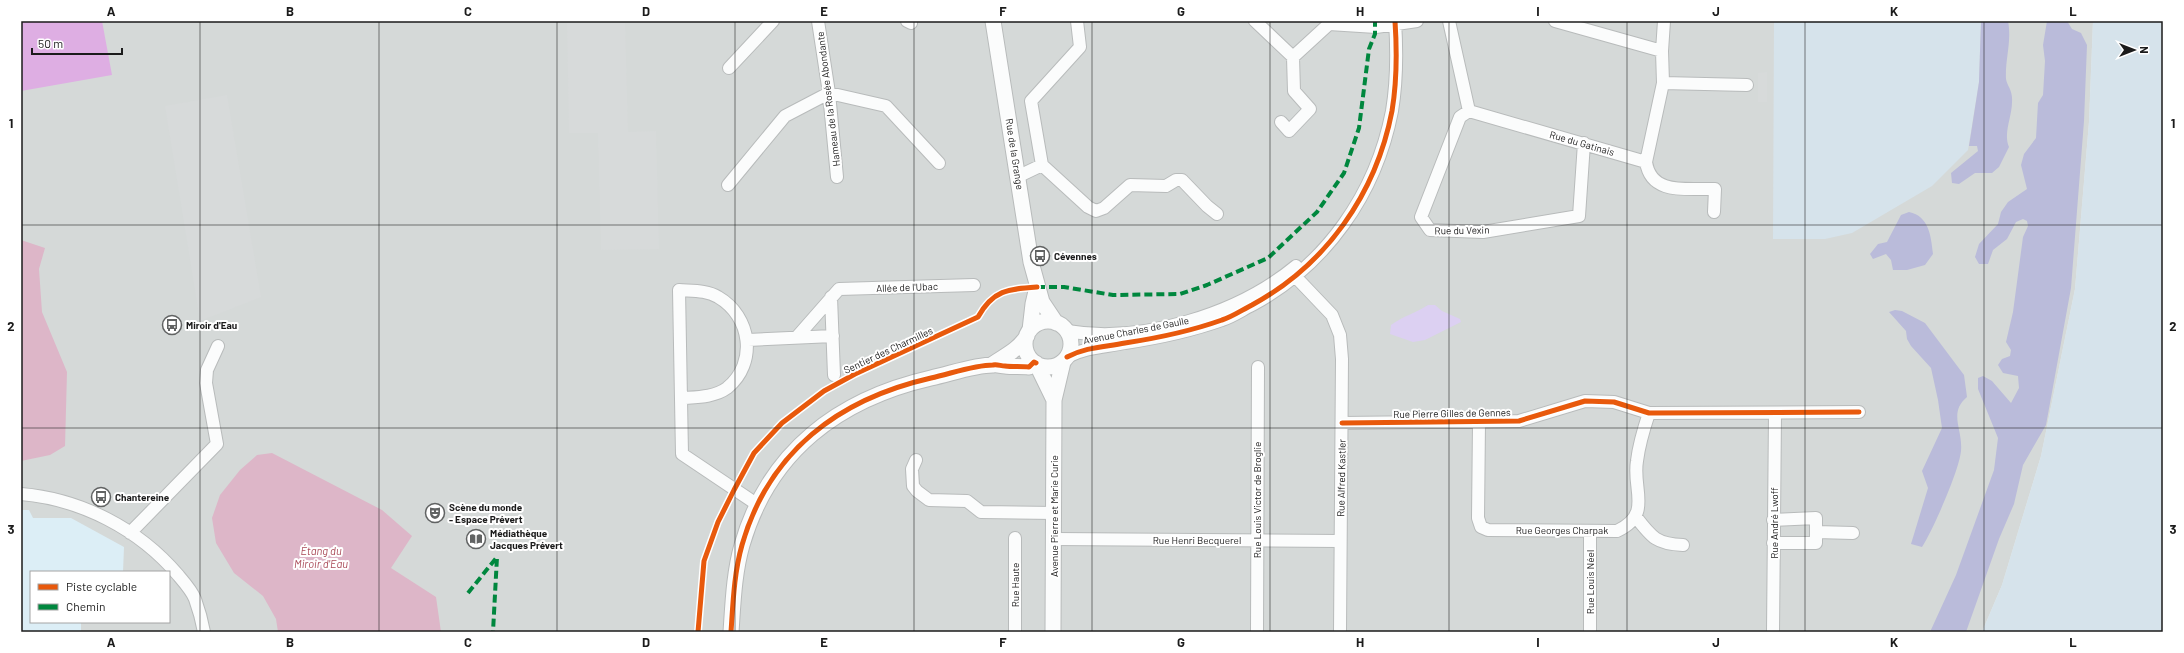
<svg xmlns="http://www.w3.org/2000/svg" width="2184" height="653" font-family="Barlow,sans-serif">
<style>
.residential{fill:#d5d9d8;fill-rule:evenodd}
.education{fill:#dceef6}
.farmland{fill:#d6e3eb}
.forest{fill:#babbda}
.park{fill:#dcd0f2}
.pitch{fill:#deaee3}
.parking{fill:#d7dada}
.water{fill:#ddb6c8}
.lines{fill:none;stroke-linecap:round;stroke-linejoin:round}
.minor-casing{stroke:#b8bbbb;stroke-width:14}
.tertiary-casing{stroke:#b8bbbb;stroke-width:17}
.minor{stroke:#fbfcfc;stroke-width:12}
.tertiary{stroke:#fbfcfc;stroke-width:15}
.quiet{stroke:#00873e;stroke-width:4;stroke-dasharray:8 4;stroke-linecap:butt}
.cycleway-casing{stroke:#fff;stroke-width:8}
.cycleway{stroke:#e8590c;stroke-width:5}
.grid{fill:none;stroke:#1b1b1b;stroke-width:1;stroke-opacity:0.55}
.labels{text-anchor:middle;stroke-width:4;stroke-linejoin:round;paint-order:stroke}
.street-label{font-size:10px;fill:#1b1b1b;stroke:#fff}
.poi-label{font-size:10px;font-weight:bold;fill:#1b1b1b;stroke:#fff;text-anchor:start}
.water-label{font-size:11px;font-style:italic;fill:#a94957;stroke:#fff}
.neatline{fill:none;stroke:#1b1b1b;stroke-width:1.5}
.grid-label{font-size:13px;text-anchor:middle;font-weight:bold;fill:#1b1b1b}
</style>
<rect width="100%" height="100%" fill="#e3eaea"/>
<path class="residential" d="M 21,21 L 2093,21 L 2089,122 L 2075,289 L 2041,456 L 2002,585 L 1982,632 L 21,632 ZM 31,572 L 169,572 L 169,622 L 31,622 Z"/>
<path class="education" d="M 21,510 L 29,510 L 33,518 L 71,518 L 124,547 L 123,572 L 31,572 L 31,622 L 81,622 L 81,632 L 21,632 Z"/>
<path class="farmland" d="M 1774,21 L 1981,21 L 1979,82 L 1968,150 L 1932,186 L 1852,233 L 1825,239 L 1773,239 Z
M 2093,21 L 2163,21 L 2163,632 L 1982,632 L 2002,585 L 2041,456 L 2075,289 L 2089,122 Z"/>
<path class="forest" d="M 1981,21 L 2008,21 C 2012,41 2005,59 2006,79 C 2007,86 2013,90 2012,102 C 2012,117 2003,133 2009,147 L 1999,167 L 1992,173 L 1975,173 L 1959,184 L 1952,183 L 1951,173 L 1978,151 L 1977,146 L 1969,146 L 1979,82 Z
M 2047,21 L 2067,21 L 2072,29 L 2081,33 L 2087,45 L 2084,121 L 2071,288 L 2046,425 L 2023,465 L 2014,504 L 1999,539 L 1966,632 L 1930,632 L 1956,575 L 1994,470 L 1998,438 L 1978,389 L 1978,378 L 1983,376 L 1992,381 L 2011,403 L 2019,388 L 2018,376 L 2003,373 L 1998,365 L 2002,359 L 2010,356 L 2011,350 L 2006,342 L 2013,312 L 2023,237 L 2028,226 L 2027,221 L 2023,219 L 2016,222 L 2007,239 L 1993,250 L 1988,264 L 1979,264 L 1975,257 L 1979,244 L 1998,224 L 2001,212 L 2008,202 L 2027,189 L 2021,165 L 2024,154 L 2036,138 L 2038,103 L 2043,95 L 2045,61 L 2043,45 Z
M 1909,212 C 1929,216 1931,236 1933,254 L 1925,265 L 1907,270 L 1893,270 L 1891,260 L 1886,254 L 1873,259 L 1870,254 L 1878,244 L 1887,242 L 1901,215 Z
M 1895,310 L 1902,311 L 1925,323 L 1964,375 L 1967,397 C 1948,413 1963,429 1961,451 C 1959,471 1933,530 1922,547 L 1911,544 L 1928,488 L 1922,471 L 1942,428 L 1938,400 L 1931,368 L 1911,346 L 1907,339 L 1906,331 L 1889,312 Z"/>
<path class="park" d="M 1428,305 L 1435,305 L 1442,311 L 1460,319 L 1461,322 L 1425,340 L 1413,342 L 1390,334 L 1391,325 C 1403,316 1416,313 1428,305 Z"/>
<path class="pitch" d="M 21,21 L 102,21 L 112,75 L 21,91 Z"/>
<path class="parking" d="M 567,21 L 625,21 L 628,132 L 656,131 L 659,249 L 601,250 L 598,133 L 569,133 Z
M 1767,72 L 1767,102 L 1758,102 L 1758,73 Z
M 227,95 L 261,297 L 200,321 L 165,106 Z"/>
<path class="water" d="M 21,240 L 45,248 L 39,269 L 42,312 L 67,372 L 65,446 L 50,455 L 21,461 Z
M 272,453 L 382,510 L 412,536 L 391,568 L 436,597 L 441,632 L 278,632 L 276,619 L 263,596 L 234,573 L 216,543 L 212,518 L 220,495 L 240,470 L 257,455 Z"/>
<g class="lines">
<defs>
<path id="minor" d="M 818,21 L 829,93 L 837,177
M 907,21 L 911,23
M 1255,21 L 1293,57
M 1449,21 L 1469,111 L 1646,162 L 1663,83 L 1662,51 L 1664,21
M 1555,21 L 1662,51
M 729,68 L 773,21
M 1663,83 L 1747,85
M 1469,111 L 1460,117 L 1421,217 L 1430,230 L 1483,232 L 1579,216 L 1584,143
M 1281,122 L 1289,131 L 1310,109 L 1294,91 L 1293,57 L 1329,24 L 1376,27 L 1417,21
M 1646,162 C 1651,196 1688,188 1715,189 L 1714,212
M 1042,165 L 1031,101 L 1080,47 L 1077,21
M 1019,176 L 1042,165 L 1088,207 L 1096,211 L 1104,208 L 1130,185 L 1166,186 L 1176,180 L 1182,180 L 1207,206 L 1217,214
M 728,185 L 785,116 L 829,93 L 886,106 L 939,163
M 1291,272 L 1332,315 L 1340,335 L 1342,359 L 1340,632
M 831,297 L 834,375
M 1067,331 C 1142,344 1238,314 1296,266
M 796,338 L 839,289 L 974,285
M 748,340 L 833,336
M 1067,357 C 1086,347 1105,347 1125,343 C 1158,338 1191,331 1222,320 C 1232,317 1242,310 1252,305 C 1326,265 1376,194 1392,111 C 1397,81 1397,51 1395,21
M 683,398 C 697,397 715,397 727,388 C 758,363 751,316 718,297 C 707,290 692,291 679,290 L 682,454 L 758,505
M 1342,423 L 1519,421 L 1585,401 L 1614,402 L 1649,413 L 1859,412
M 1479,423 L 1478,518 L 1481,527 L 1488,530 L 1617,531 C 1653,514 1632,490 1637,461 C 1639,444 1644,428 1649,413
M 916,460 L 912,469 L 913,486 L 917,491 L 929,500 L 967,501 L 981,512 L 1055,513
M 21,494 C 81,499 139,529 178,575 C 184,582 192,591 195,599 C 199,610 202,621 204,632
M 1636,517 C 1652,538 1657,544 1683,545
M 1773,520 L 1816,518 L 1816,543 L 1773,543
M 1816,532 L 1853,533
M 130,533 L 217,444 L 206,383 L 207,370 L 218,346
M 1015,538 L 1015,632
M 1054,539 L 1340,541
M 1257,632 L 1258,367
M 1590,632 L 1590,531
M 1773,632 L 1775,414"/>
<path id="tertiary" d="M 993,21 L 1031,262 L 1042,302 L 1056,323
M1025 344a23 23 0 1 1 46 0a23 23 0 1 1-46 0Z
M 1030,330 L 1033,304 L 1037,287
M 1036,363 L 1054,400
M 993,364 C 1006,355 1018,350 1027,336
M 731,632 C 733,603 734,573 742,545 C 769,451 839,399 931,378 C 950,374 974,365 993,365 C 997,364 1001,366 1005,366 C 1013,367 1021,366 1029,367 L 1034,362
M 1053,632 L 1054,400 L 1063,362"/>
</defs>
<use href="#minor" class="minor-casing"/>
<use href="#tertiary" class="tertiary-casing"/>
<use href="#minor" class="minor"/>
<use href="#tertiary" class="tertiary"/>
<path class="quiet" d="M 1037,287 L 1064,287 L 1113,295 L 1180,294 L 1207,285 L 1268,258 L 1317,212 L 1344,173 L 1359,128 L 1369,49 L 1375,34 L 1375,21
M 468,593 L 497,557 L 493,632"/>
<defs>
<path id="cycleway" d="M 1067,357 C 1086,347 1105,347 1125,343 C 1158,338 1191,331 1222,320 C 1232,317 1242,310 1252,305 C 1326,265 1376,194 1392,111 C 1397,81 1397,51 1395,21
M 1342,423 L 1519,421 L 1585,401 L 1614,402 L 1649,413 L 1859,412
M 698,632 L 704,561 L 718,522 L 734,490 L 754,453 L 767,439 L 782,423 L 824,391 L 855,374 L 978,317 C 993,290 1008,289 1037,287
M 731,632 C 733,603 734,573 742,545 C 769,451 839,399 931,378 C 950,374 974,365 993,365 C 997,364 1001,366 1005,366 C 1013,367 1021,366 1029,367 L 1034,362 L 1036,363"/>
</defs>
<use href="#cycleway" class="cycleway-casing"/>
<use href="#cycleway" class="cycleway"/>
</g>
<path class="grid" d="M 200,21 L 200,632M 379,21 L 379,632M 557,21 L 557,632M 735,21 L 735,632M 914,21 L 914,632M 1092,21 L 1092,632M 1270,21 L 1270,632M 1449,21 L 1449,632M 1627,21 L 1627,632M 1805,21 L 1805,632M 1984,21 L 1984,632M 21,225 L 2163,225M 21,428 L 2163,428"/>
<defs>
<symbol id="bus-ring" viewBox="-11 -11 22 22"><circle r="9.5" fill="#fff" stroke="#616363" stroke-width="1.5"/><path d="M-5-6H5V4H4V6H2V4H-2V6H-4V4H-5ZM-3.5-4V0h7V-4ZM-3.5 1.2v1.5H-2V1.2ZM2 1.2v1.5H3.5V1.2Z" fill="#616363"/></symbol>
<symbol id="theatre-ring" viewBox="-11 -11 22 22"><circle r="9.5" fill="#fff" stroke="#616363" stroke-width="1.5"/><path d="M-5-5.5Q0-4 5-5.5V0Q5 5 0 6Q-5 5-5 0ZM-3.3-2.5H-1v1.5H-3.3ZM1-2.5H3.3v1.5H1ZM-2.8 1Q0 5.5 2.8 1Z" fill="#616363"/></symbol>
<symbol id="library-ring" viewBox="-11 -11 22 22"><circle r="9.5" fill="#fff" stroke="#616363" stroke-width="1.5"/><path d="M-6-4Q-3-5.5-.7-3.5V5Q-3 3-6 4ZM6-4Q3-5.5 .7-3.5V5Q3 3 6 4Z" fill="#616363"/></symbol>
</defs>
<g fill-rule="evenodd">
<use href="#bus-ring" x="1029" y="245" width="22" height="22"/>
<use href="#bus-ring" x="161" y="314" width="22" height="22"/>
<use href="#bus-ring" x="90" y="486" width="22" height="22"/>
<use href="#theatre-ring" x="424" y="502" width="22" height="22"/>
<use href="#library-ring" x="465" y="528" width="22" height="22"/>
</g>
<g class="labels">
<g class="street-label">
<text transform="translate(828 99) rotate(-97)" y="4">Hameau de la Rosée Abondante</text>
<text transform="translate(1582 143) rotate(16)" y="4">Rue du Gatinais</text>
<text transform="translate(1015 154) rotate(81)" y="4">Rue de la Grange</text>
<text transform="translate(1462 230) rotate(-1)" y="4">Rue du Vexin</text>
<text transform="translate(907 287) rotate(-2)" y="4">Allée de l'Ubac</text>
<text transform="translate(1136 330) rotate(-11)" y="4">Avenue Charles de Gaulle</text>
<text transform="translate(888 350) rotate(-25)" y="4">Sentier des Charmilles</text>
<text transform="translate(1452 413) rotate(-1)" y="4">Rue Pierre Gilles de Gennes</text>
<text transform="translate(1341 478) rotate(-89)" y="4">Rue Alfred Kastler</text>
<text transform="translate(1257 500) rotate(-90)" y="4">Rue Louis Victor de Broglie</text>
<text transform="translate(1054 516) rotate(-90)" y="4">Avenue Pierre et Marie Curie</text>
<text transform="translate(1774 523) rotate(-90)" y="4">Rue André Lwoff</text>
<text x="1562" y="534">Rue Georges Charpak</text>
<text x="1197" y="544">Rue Henri Becquerel</text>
<text transform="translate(1590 582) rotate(-90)" y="4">Rue Louis Néel</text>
<text transform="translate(1015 585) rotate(-90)" y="4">Rue Haute</text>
</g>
<g class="poi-label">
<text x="1054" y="260">Cévennes</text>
<text x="186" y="329">Miroir d'Eau</text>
<text x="115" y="501">Chantereine</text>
<text x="449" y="511">Scène du monde<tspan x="449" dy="12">- Espace Prévert</tspan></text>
<text x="490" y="537">Médiathèque<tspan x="490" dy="12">Jacques Prévert</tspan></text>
</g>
<g class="water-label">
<text x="321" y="555">Étang du<tspan x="321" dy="13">Miroir d'Eau</tspan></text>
</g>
</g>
<rect width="2184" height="653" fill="none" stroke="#ffffff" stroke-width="44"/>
<rect x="30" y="571" width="140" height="52" fill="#ffffff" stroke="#a4a4a4"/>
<rect x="38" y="584" width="20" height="6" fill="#e8590c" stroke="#a4a4a4"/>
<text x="66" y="591" font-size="12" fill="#1b1b1b">Piste cyclable</text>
<rect x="38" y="604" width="20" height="6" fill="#00873e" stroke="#a4a4a4"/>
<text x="66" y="611" font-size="12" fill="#1b1b1b">Chemin</text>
<g transform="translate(2134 50) rotate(90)" stroke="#ffffff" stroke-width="3" paint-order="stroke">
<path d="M0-3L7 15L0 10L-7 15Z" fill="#1b1b1b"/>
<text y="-6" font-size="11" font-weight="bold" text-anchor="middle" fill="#1b1b1b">N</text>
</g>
<path d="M32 48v6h90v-6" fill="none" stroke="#1b1b1b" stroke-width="2"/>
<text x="38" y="48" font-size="12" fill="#1b1b1b" stroke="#ffffff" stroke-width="3" paint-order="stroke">50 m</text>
<rect x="22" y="22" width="2140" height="609" class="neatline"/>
<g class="grid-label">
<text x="111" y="16">A</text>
<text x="290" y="16">B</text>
<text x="468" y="16">C</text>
<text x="646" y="16">D</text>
<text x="824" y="16">E</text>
<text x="1003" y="16">F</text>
<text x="1181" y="16">G</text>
<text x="1360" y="16">H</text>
<text x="1538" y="16">I</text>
<text x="1716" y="16">J</text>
<text x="1894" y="16">K</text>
<text x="2073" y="16">L</text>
<text x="11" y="128">1</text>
<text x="2173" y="128">1</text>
<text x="11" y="331">2</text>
<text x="2173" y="331">2</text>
<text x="11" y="534">3</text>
<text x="2173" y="534">3</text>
<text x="111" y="647">A</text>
<text x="290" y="647">B</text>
<text x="468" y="647">C</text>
<text x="646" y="647">D</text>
<text x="824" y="647">E</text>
<text x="1003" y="647">F</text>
<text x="1181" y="647">G</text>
<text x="1360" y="647">H</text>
<text x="1538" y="647">I</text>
<text x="1716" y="647">J</text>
<text x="1894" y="647">K</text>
<text x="2073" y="647">L</text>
</g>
</svg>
